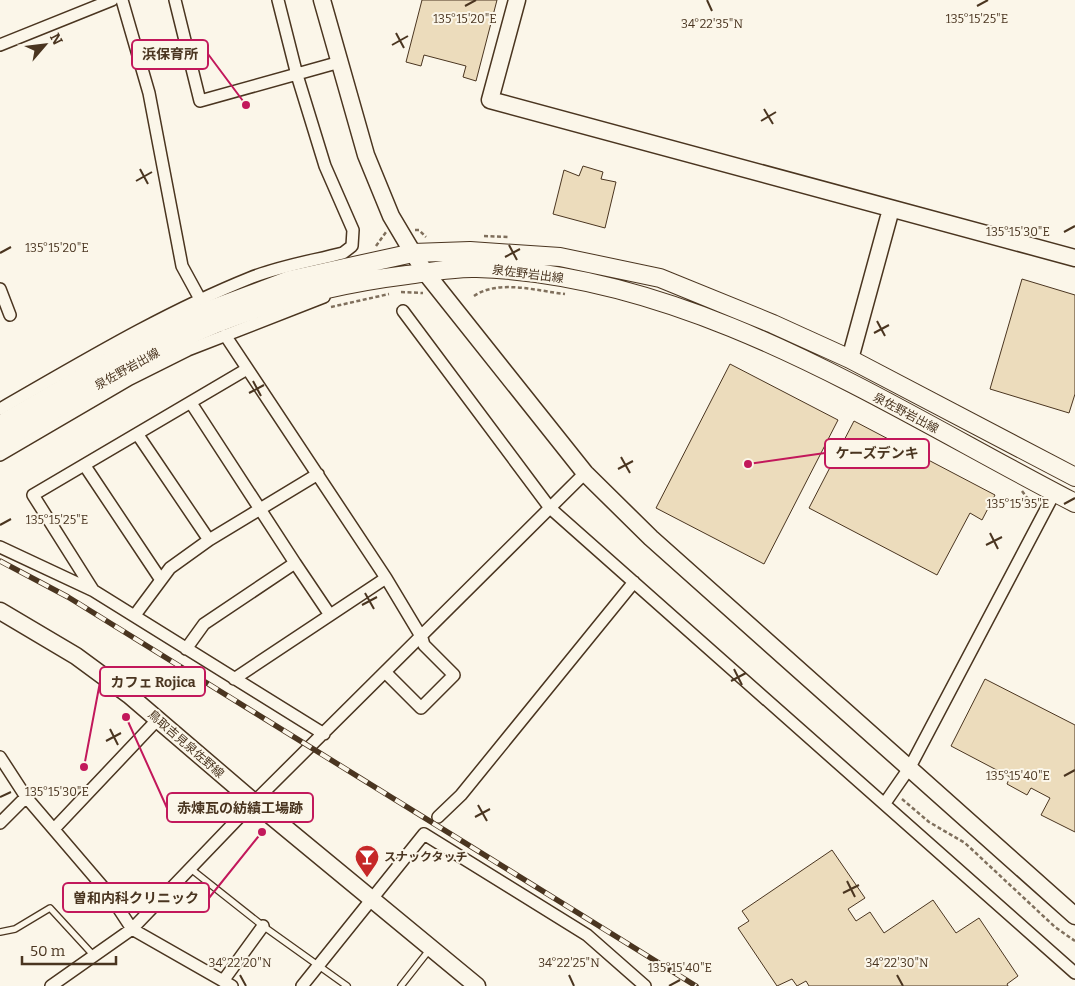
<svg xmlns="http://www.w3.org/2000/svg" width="1075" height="986" font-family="Bitter,'Noto Sans JP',serif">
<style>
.building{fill:#ecdcbc;stroke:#4a3520}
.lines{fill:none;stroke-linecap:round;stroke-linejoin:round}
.lane-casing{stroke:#4a3520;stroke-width:8}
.street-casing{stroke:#4a3520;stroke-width:14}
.secondary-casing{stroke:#4a3520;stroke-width:19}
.primary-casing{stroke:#4a3520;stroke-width:20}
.path{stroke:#7f6f5c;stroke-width:2.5;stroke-dasharray:4 2.5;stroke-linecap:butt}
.lane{stroke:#fbf6e9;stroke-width:5.5}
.street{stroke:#fbf6e9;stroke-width:11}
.secondary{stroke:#fbf6e9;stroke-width:16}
.primary{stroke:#fbf6e9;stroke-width:18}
.rail-casing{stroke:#4a3520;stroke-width:5.5}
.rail{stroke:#fbf6e9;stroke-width:4;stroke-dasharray:11;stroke-linecap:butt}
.ticks{fill:none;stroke:#4a3520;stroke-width:2}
.labels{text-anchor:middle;stroke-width:4;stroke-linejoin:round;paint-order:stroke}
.street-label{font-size:12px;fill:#4a3520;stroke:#fbf6e9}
.poi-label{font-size:12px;font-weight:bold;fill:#4a3520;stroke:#fbf6e9;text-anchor:start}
.ticks-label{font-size:12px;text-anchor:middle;fill:#4a3520;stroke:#fbf6e9;stroke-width:4;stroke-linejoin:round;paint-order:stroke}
.leader{fill:none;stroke:#c2185b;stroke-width:2}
.callout-dot{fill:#c2185b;stroke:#fbf6e9;stroke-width:2}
.callout{fill:#fbf6e9;stroke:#c2185b;stroke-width:2}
.callout-label{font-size:14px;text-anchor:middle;font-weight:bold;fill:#4a3520}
</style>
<rect width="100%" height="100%" fill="#fbf6e9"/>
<path class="building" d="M 422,0 L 497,0 L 476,81 L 463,77 L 466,66 L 424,55 L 421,66 L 406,62 Z
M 583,166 L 603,172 L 601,179 L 616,182 L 605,228 L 553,214 L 564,170 L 579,176 Z
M 1022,279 L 1075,295 L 1075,394 L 1069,413 L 990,389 Z
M 730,364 L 838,420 L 764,564 L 656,508 Z
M 854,421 L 995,495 L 982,520 L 970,513 L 937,575 L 809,508 Z
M 985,679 L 1075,725 L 1075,832 L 1041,815 L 1050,798 L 1031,788 L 1027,795 L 1007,784 L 1010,777 L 951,746 Z
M 832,850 L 865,898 L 848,909 L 856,921 L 870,912 L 884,933 L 933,900 L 956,933 L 979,918 L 1018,976 L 1007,984 L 1008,986 L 809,986 L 806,981 L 797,986 L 792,979 L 777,986 L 738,928 L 749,921 L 742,911 Z"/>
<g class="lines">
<defs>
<path id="lane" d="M 191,869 L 263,926 L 347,986
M 0,932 L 15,929 L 50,908 L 95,957
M 401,986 L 430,949"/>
<path id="street" d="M 122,0 L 149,93 L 182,266 L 200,299
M 175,0 L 200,101 L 340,62
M 0,45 L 112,0
M 0,289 L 10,315
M 403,311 L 550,508 L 1075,973
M 225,335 L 386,578 L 422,638 L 424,645 L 454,675 L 421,708 L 386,673
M 0,409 C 82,362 163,313 250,278 C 280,266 312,261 343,253 L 352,246 L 353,230 L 325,166 L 297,75 L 278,0
M 138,435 L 209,540
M 0,455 L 130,379 L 188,350 L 324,297
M 85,466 L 161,580
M 0,547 L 94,591 L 324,734
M 295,563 L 330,615
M 93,590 L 33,495 L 247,369
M 135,615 L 170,568 L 209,540 L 318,474
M 186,649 L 204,624 L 295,563 L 191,403
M 234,679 L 386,578
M 0,757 L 26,797 L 109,894 L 132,929 L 232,986
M 885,803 L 910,767 L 1055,492
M 438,817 L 461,795 L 634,582
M 0,823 L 26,797
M 54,829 L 158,719
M 223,981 L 263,926
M 51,986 L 132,929 L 254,802 L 585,473
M 302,986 L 424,834 L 587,935 L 645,986"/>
<path id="secondary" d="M 322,0 L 366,155 L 391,216 L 413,253 L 425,272 L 585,473 L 651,538 L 1075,916
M 517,0 L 490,100 L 1075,258
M 850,359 L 891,209
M 0,611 L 76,656 L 129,695 L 254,802 L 477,986"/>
<path id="primary" d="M 0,425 L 154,336 L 210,310 L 290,280 L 413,253 L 470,251 L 560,257 L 660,278 L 773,324 L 850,359 L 1075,477
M 0,442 C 70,401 140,355 215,324 C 277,299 342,283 407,275 C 430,272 454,267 477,268 C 695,275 887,406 1075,503"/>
</defs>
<use href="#lane" class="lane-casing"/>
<use href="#street" class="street-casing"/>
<use href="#secondary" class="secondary-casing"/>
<use href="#primary" class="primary-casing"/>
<path class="path" d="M 415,230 L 419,230 L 426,237
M 484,236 L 509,237
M 376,246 L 386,232
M 401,292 L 423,293
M 474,296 C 499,279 537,291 565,294
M 331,307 L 389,294
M 1022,491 L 1028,499
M 902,799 L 929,822 L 965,843 L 1055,927 L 1075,941"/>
<use href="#lane" class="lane"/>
<use href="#street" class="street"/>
<use href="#secondary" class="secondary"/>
<use href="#primary" class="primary"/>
<defs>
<path id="rail" d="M 0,561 L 68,597 L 696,986"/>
</defs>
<use href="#rail" class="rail-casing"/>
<use href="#rail" class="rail"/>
</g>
<path class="ticks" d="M 707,0 L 712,11M 465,6 L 476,0M 977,6 L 988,0M 396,33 L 404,48M 392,45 L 408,36M 764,109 L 773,124M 761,121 L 776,112M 140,169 L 148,184M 136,181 L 152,172M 1064,232 L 1075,226M 509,245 L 517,260M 0,253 L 11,247M 505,257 L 520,249M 877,321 L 885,336M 874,333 L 889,325M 253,381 L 261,396M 249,393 L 264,385M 621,457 L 630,473M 618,469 L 633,461M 1064,504 L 1075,498M 0,525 L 11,519M 990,533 L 998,549M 986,545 L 1002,537M 365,593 L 374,609M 362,605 L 377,597M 734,669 L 742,685M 731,681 L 746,673M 110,729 L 118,745M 106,741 L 121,733M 1064,776 L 1075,770M 0,797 L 11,792M 478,805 L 487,821M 475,817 L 490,809M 847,881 L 855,897M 843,893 L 859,885M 240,975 L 246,986M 569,975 L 574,986M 897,975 L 903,986M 669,986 L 680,980"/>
<defs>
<symbol id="bar-pin" viewBox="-11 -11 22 30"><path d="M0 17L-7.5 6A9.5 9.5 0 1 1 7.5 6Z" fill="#c62828" stroke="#fbf6e9"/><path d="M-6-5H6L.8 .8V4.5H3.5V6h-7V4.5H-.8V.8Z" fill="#fff"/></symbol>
</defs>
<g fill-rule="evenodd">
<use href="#bar-pin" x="353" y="843" width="28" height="38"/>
</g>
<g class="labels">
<g class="street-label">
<text transform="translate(528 274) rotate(7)" y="4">泉佐野岩出線</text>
<text transform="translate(127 369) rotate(-29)" y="4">泉佐野岩出線</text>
<text transform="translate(906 413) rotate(28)" y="4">泉佐野岩出線</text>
<text transform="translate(186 744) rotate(41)" y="4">鳥取吉見泉佐野線</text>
</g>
<g class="poi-label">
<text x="384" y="861">スナックタッチ</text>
</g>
</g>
<g class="ticks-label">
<text x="465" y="23">135°15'20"E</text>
<text x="977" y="23">135°15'25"E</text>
<text x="712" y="28">34°22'35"N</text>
<text x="1018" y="236">135°15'30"E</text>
<text x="57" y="252">135°15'20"E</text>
<text x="1018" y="508">135°15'35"E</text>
<text x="57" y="524">135°15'25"E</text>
<text x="1018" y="780">135°15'40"E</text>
<text x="57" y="796">135°15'30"E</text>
<text x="240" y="967">34°22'20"N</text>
<text x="569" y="967">34°22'25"N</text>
<text x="897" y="967">34°22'30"N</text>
<text x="680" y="972">135°15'40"E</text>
</g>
<path class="leader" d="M246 105L208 54M748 464L825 453M84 767L100 682M126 717L167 808M262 832L209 898"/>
<g class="callout-dot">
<circle cx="246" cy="105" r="5"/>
<circle cx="748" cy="464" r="5"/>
<circle cx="84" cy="767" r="5"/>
<circle cx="126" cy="717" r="5"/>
<circle cx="262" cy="832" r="5"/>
</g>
<g class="callout">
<rect x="132" y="40" width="76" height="29" rx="5"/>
<rect x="825" y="439" width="104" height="29" rx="5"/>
<rect x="100" y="667" width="105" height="29" rx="5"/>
<rect x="167" y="793" width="146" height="29" rx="5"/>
<rect x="63" y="883" width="146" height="29" rx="5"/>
</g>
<g class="callout-label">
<text x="170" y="59">浜保育所</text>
<text x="877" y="458">ケーズデンキ</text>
<text x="153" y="687">カフェ Rojica</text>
<text x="240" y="813">赤煉瓦の紡績工場跡</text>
<text x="136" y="903">曽和内科クリニック</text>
</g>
<g transform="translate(45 45) rotate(62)" stroke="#fbf6e9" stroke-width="4" paint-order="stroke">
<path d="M0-4L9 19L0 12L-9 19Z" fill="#4a3520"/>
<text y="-8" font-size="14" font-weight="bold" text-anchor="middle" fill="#4a3520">N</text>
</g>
<path d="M22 956v8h94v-8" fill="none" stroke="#4a3520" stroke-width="2.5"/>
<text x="30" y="956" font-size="15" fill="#4a3520" stroke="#fbf6e9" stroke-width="4" paint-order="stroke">50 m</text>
</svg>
